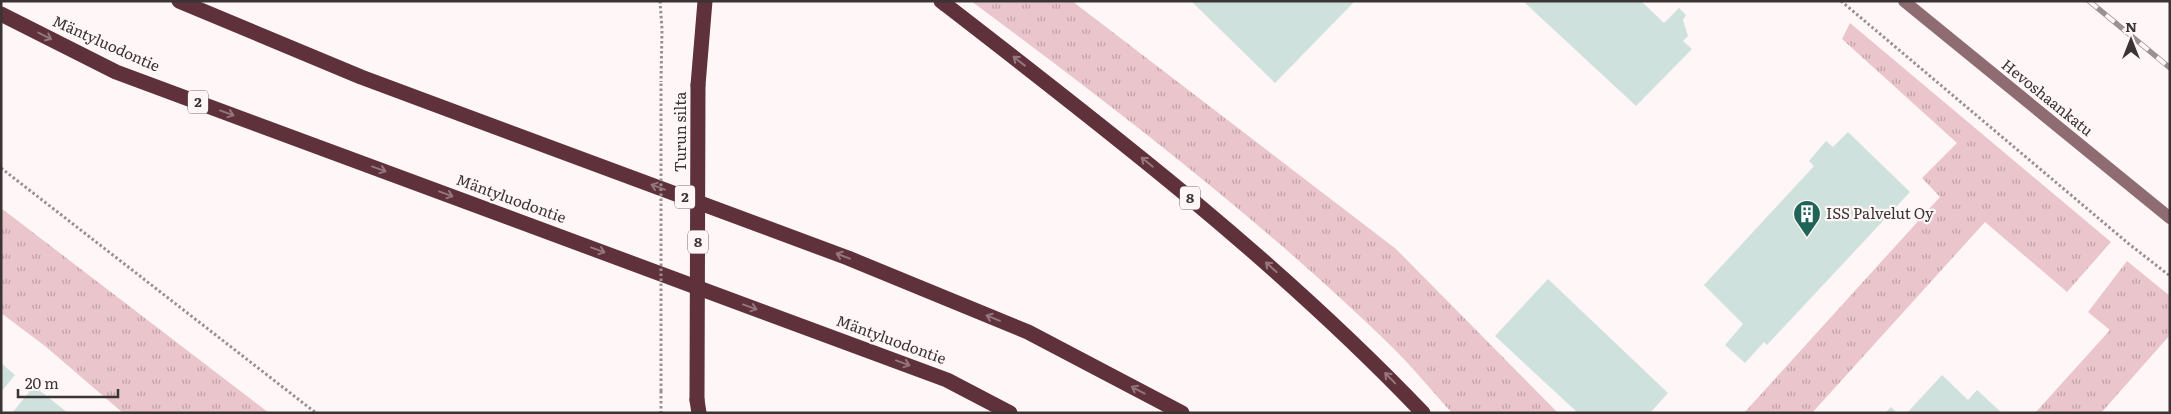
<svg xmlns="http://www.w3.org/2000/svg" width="2171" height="414" font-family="Literata,serif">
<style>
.grass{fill:url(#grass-tufts)}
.building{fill:#cfe1dc}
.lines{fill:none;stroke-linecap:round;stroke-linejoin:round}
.path{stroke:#989192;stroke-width:3;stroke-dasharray:2.5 2.5;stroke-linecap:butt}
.secondary{stroke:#8e6c72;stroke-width:12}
.highway{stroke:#5e313b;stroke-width:15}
.rail-casing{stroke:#999192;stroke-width:5.5}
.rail{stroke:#fef6f7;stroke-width:4;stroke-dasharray:11;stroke-linecap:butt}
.path-bridge{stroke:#989192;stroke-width:3;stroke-dasharray:2.5 2.5;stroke-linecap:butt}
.highway-bridge{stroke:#5e313b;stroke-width:15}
.oneway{stroke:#96767d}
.labels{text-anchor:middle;stroke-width:4.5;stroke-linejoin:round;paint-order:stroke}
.shield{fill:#fef6f7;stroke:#766e6f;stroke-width:1}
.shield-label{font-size:14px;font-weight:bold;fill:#3b3435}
.street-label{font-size:15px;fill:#3b3435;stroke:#fef6f7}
.poi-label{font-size:15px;fill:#3b3435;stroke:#fef6f7;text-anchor:start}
</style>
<defs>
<pattern id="grass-tufts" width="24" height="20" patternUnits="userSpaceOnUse" patternTransform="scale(1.25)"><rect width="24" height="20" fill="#eac6cc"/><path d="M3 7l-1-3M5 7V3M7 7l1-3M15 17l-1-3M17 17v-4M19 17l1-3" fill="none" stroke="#bfa2a6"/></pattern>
</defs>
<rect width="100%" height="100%" fill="#fef6f7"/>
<path class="grass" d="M 971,1 L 1072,1 L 1396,249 L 1558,413 L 1452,413 C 1431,390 1411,365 1388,343 C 1259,218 1115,108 971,1 Z
M 1850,23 L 2111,242 L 2067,292 L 1985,222 L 1812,413 L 1744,413 L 1940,197 L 1922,178 L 1957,143 L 1842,39 Z
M 1,208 L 269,413 L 123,413 L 45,346 L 1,313 Z
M 2127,261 L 2170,296 L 2170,335 L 2101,413 L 2035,413 L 2110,330 L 2088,312 Z"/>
<path class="building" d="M 1191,1 L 1355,1 L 1275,83 Z
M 1523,1 L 1641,1 L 1664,23 L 1679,8 L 1686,15 L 1683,20 L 1688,36 L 1683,41 L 1692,49 L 1636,106 Z
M 1848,132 L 1910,192 L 1767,345 L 1764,342 L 1745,363 L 1725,345 L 1743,324 L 1704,285 L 1814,166 L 1809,161 L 1826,141 L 1833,147 Z
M 1548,279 L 1668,393 L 1650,413 L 1578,413 L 1495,336 Z
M 1,363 L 15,375 L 1,392 Z
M 1942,375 L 1968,400 L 1977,390 L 2002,413 L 1907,413 Z
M 34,386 L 68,413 L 12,413 Z
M 1891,407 L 1897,413 L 1885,413 Z"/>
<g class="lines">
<path class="path" d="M 660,1 L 662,29 L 661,82
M 1841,1 L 2129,244 L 2170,276
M 1,168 L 316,413
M 661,391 L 661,413"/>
<path class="secondary" d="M 1904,1 L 2170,218"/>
<path class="highway" d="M 179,1 L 361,77 L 848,258 L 1028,332 L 1182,413
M 941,1 C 1108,130 1277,260 1423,413
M 1,14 L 116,72 L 947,380 L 1010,413
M 698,85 L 705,1
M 697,400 L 699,413"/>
<defs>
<path id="rail" d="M 2089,1 L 2170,68"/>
</defs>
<use href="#rail" class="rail-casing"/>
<use href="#rail" class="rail"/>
<path class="path-bridge" d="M 661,391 L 661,82"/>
<path class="highway-bridge" d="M 697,400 L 698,85"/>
</g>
<defs><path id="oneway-shaft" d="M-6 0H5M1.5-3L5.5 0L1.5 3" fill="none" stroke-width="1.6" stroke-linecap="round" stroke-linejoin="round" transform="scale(1.25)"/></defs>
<g class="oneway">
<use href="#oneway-shaft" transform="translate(45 36) rotate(27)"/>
<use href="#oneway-shaft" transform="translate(1019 61) rotate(-142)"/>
<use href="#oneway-shaft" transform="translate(227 113) rotate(20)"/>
<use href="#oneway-shaft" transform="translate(1147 162) rotate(-141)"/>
<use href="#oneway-shaft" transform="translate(379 169) rotate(20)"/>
<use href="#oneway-shaft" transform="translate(658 187) rotate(-160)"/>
<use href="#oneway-shaft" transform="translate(446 194) rotate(20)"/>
<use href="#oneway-shaft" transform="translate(598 250) rotate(20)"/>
<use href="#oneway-shaft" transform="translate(843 256) rotate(-159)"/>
<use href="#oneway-shaft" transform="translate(1271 267) rotate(-138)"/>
<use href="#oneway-shaft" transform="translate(750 307) rotate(20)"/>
<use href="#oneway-shaft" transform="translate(993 318) rotate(-158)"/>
<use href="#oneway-shaft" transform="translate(903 363) rotate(20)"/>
<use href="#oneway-shaft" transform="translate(1390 378) rotate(-134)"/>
<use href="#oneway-shaft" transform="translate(1138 390) rotate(-152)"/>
</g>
<defs>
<symbol id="building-pin" viewBox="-11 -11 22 30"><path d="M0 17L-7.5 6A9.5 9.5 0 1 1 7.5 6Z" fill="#1f6557" stroke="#fef6f7"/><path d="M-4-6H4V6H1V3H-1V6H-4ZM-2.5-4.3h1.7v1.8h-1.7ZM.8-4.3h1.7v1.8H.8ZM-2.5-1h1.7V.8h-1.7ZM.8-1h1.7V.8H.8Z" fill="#fff"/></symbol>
</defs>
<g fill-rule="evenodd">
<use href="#building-pin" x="1791" y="198" width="32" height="43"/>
</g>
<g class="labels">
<g class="shield">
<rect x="188" y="90.5" width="20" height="23" rx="4"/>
<rect x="675" y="185.5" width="20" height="23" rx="4"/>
<rect x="1180" y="186.5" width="20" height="23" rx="4"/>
<rect x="688" y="230.5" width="20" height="23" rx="4"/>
</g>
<g class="shield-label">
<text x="198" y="107">2</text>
<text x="685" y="202">2</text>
<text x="1190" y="203">8</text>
<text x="698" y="247">8</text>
</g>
<g class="street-label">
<text transform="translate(106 44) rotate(24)" y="5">Mäntyluodontie</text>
<text transform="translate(2047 98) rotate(39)" y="5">Hevoshaankatu</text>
<text transform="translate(681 132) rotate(-90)" y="5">Turun silta</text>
<text transform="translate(511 199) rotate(20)" y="5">Mäntyluodontie</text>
<text transform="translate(891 340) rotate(20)" y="5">Mäntyluodontie</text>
</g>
<g class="poi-label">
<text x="1826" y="219">ISS Palvelut Oy</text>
</g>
</g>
<rect width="2171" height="414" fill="none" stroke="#3b3435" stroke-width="5"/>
<g transform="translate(2131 40)" stroke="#fef6f7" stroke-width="4" paint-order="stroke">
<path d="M0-4L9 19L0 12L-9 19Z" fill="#3b3435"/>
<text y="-8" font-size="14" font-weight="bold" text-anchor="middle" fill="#3b3435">N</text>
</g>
<path d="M18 389v8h100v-8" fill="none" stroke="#3b3435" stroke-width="2.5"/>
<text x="25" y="389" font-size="15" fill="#3b3435" stroke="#fef6f7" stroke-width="4" paint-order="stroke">20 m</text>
</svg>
